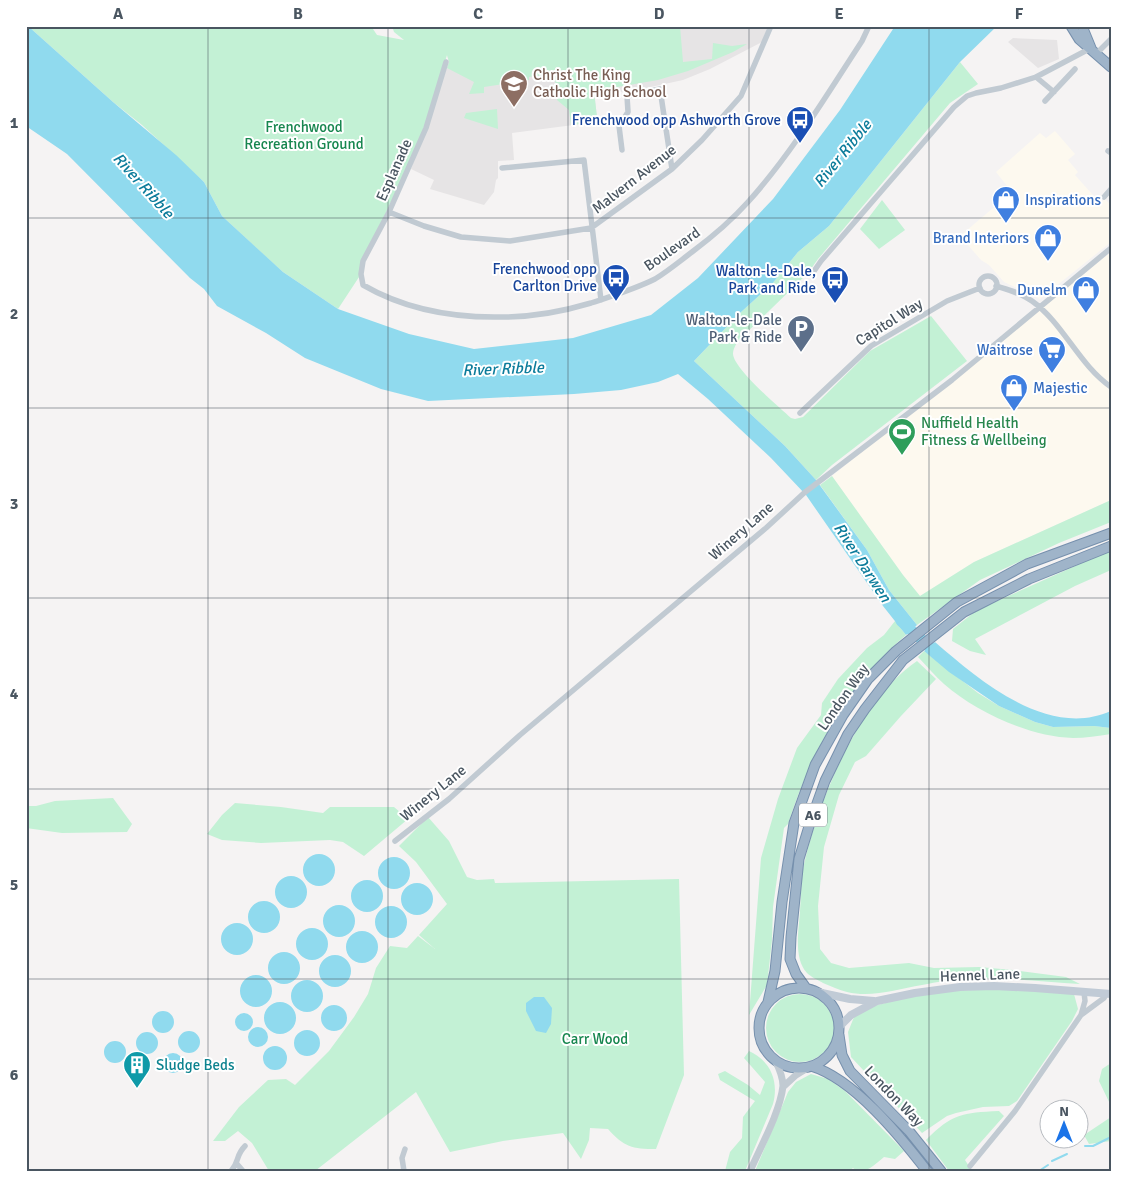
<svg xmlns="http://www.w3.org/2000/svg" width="1137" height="1197" font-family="Signika,sans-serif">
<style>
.commercial{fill:#fdf9ef}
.education{fill:#e6e4e5}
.green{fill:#c3f1d5}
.water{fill:#90daee}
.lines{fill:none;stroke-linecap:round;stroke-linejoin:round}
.stream{stroke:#90daee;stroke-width:2}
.river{stroke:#90daee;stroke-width:11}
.trunk-casing{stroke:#7690ad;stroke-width:11}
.minor{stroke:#c1cad2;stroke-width:5.5}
.tertiary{stroke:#c1cad2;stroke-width:7}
.secondary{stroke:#c1cbd6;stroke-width:8}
.trunk{stroke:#9fb4c9;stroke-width:9}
.grid{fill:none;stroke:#4a5661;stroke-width:1;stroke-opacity:0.55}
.labels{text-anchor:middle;stroke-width:4;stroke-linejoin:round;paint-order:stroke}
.shield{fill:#fff;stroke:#808990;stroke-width:1}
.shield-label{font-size:14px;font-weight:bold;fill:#4a5661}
.education-label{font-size:15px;fill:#785e54;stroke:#fff;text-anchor:start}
.transit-label{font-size:15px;fill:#164399;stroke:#fff;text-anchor:end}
.park-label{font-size:15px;fill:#17864f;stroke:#fff}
.street-label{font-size:15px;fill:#4a5661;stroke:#fff}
.shop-label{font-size:15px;fill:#366cbe;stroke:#fff;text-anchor:end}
.service-label{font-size:15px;fill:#4e5e75;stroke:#fff;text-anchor:end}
.leisure-label{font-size:15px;fill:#27864d;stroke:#fff;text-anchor:start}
.culture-label{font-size:15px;fill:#0d838f;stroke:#fff;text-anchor:start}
.water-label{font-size:16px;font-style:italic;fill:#0c7c9b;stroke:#fff}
.neatline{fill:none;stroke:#4a5661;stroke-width:2}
.grid-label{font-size:16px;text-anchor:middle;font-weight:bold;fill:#4a5661}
</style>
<rect width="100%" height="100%" fill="#f5f3f3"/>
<path class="commercial" d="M 1055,131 L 1075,154 L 1068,160 L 1078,172 L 1075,175 L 1100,203 L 1105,199 L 1111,205 L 1111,242 L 1040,299 L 1004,282 L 989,265 L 981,260 L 960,236 L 1012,192 L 996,172 L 1040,133 L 1046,138 Z
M 1111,252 L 1111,500 L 974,562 L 920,596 L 903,575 L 832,476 Z"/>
<path class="education" d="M 401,26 L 768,26 L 762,42 L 710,69 L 683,80 L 627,92 L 594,91 L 598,126 L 581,124 L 512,133 L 514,160 L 498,161 L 498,178 L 496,180 L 494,192 L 484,205 L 430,189 L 434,180 L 411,169 L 449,62 L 445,47 Z
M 1013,38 L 1057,40 L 1059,59 L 1038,68 L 1008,42 Z"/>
<path class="green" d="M 28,26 L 371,26 L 377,35 L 404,40 L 394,32 L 392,26 L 680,26 L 683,62 L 712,59 L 713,43 L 732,46 L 747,44 L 733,52 L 688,71 L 658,80 L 594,91 L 598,126 L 581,124 L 571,125 L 569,110 L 557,100 L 555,79 L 546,79 L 545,75 L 529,77 L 529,80 L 484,87 L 484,93 L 469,94 L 474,82 L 447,68 L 449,62 L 447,55 L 423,134 L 363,261 L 361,274 L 338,309 L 283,272 L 263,254 L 222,216 L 204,182 L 142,125 L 113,102 Z
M 960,62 L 978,84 L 950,103 L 818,259 L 808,273 L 739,340 C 736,344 733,349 733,354 C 734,369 779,407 791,418 L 795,419 L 803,417 L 870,351 L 931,316 L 967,361 L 832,465 L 816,480 L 785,446 L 694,361 L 740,313 L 772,284 L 798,252 L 829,226 Z
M 497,109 L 498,129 L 464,118 L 466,113 Z
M 882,200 L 905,230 L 879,249 L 860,229 Z
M 832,476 L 903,575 L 920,596 L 974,562 L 1111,500 L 1111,522 L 1059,543 L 980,580 L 917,625 L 889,590 L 867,550 L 820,485 Z
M 1111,550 L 1111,570 L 1075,586 L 975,639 L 986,655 L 970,651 L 952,641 L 953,629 L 977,610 Z
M 895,621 L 906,635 C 848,684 811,752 788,824 L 784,828 L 773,907 L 772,940 L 767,985 L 749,1015 L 761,858 L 778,799 L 797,748 L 821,715 L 822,703 L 838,679 L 867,648 L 884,635 Z
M 924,651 L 978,693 L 999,706 L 1035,722 L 1053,727 L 1094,726 L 1111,728 L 1111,734 C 1098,736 1085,738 1073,738 C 1030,737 976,712 944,684 C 935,676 927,666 918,657 Z
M 917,661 L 936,679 L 901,716 L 866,756 L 855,762 L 839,795 L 824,847 L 818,906 L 820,949 L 831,963 L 849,968 L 909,963 L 934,968 L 979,967 L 1013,970 L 1066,977 L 1080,984 C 1044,982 1007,977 970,979 C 956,979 936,982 922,985 C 897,989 872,998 847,992 C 839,990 831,986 823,983 C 818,980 811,977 807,973 C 793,958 799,929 800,911 C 801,897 801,883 803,869 C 817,803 859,700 917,661 Z
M 113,798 L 132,824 L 127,832 L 62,833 L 26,828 L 26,806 L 36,806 L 55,801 Z
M 235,803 L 281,807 L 323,813 L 330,807 L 394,807 L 408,819 L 364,856 L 343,842 L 330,840 L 261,843 L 222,840 L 207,834 L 222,815 Z
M 428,817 L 449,841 L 467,877 L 477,880 L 494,879 L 495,883 L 679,879 L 684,1075 L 656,1149 C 632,1149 624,1147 608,1129 L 590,1128 L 589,1140 L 581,1159 L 563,1133 L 503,1141 L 450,1152 L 416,1092 L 315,1171 L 269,1171 L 252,1143 L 238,1131 L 225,1141 L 213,1141 L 239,1107 L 268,1080 L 286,1079 L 295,1085 L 329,1051 L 354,1017 L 368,994 L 376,968 L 390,946 L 407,948 L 418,936 L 435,949 L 419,935 L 447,904 L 416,862 L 399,846 Z
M 1007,989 L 1074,994 L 1078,1009 L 1072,1021 L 1017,1101 L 1009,1106 L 983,1107 L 956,1113 L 947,1116 L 922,1133 L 851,1057 L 848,1032 L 854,1017 L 874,1006 L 912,996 L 943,991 Z
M766 1028a34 34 0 1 1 68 0a34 34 0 1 1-68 0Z
M 749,1051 C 771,1061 779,1082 773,1104 L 745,1171 L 725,1171 L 730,1152 L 742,1138 L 743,1117 L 755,1101 L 720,1080 L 718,1074 L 725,1071 L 748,1085 L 760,1095 L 765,1082 L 744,1058 Z
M 1111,1063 L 1111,1106 L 1099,1081 L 1102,1069 Z
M 811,1074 L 828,1079 L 845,1091 L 904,1151 L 895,1159 L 884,1157 C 875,1164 864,1177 853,1168 L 849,1171 L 755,1171 L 788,1092 L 796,1082 Z
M 999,1111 L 1004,1116 L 965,1160 L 972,1171 L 949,1171 L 926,1140 C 953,1113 962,1113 999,1111 Z
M 1111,1117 L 1111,1141 L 1089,1144 L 1084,1135 Z"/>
<path class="water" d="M 26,26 L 28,26 L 113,102 L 176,155 L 204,182 L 222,216 L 283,272 L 338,309 L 409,334 L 474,349 L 573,338 L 651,315 L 698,278 L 773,199 L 840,110 L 895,26 L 997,26 L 960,62 L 829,226 L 798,252 L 772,284 L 740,313 L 694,361 L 785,446 L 816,480 L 867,550 L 889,590 L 917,625 L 906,635 L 883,606 L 806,495 L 771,458 L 708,399 L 678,374 L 658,382 L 621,390 L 574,394 L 428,401 L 381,389 L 305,358 L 266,333 L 217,306 L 204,289 L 190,278 L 67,154 L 26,126 Z
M 935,642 C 980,681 1048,739 1111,711 L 1111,728 L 1094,726 L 1053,727 L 1035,722 L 999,706 L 949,672 L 924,651 Z
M303 870a16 16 0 1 1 32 0a16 16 0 1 1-32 0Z
M378 873a16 16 0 1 1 32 0a16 16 0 1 1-32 0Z
M275 892a16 16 0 1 1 32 0a16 16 0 1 1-32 0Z
M351 896a16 16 0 1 1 32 0a16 16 0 1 1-32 0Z
M401 899a16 16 0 1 1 32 0a16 16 0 1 1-32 0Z
M248 917a16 16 0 1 1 32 0a16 16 0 1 1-32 0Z
M323 921a16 16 0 1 1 32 0a16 16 0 1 1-32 0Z
M375 922a16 16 0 1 1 32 0a16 16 0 1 1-32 0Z
M221 939a16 16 0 1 1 32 0a16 16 0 1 1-32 0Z
M296 944a16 16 0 1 1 32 0a16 16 0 1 1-32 0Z
M346 947a16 16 0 1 1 32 0a16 16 0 1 1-32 0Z
M268 968a16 16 0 1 1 32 0a16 16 0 1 1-32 0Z
M319 971a16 16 0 1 1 32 0a16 16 0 1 1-32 0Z
M240 991a16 16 0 1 1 32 0a16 16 0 1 1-32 0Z
M291 996a16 16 0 1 1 32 0a16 16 0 1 1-32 0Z
M 534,997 L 544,997 L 552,1008 L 551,1024 L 546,1033 L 536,1031 L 526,1011 L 526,1003 Z
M264 1018a16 16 0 1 1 32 0a16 16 0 1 1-32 0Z
M321 1018a13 13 0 1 1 26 0a13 13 0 1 1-26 0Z
M152 1022a11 11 0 1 1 22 0a11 11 0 1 1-22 0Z
M235 1022a9 9 0 1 1 18 0a9 9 0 1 1-18 0Z
M248 1037a10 10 0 1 1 20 0a10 10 0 1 1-20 0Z
M294 1043a13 13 0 1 1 26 0a13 13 0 1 1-26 0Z
M178 1042a11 11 0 1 1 22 0a11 11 0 1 1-22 0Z
M136 1043a11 11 0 1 1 22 0a11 11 0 1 1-22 0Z
M104 1052a11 11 0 1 1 22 0a11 11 0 1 1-22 0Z
M263 1058a12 12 0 1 1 24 0a12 12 0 1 1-24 0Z
M163 1063a10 10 0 1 1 20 0a10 10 0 1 1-20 0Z"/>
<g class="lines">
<path class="stream" d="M 1085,1146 L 1093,1146 L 1111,1137
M 1052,1161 L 1067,1154
M 1039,1171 L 1048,1165"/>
<path class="river" d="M 901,621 L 941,657"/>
<defs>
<path id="trunk" d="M 1071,26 L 1079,39 L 1111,67
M 1082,26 L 1091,48
M 806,988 L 796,974 L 790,959 L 791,937 L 799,859 L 810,823 L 825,781 L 848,734 L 865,709 L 903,660 L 964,612 L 1029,579 L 1111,546
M759 1028a40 40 0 1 1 80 0a40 40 0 1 1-80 0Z
M 768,1002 L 775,971 L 782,902 L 794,823 L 815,765 L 843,715 L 868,679 L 896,651 L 957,602 L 1027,564 L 1111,533
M 839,1035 L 842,1055 L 850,1071 L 909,1131 L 941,1171
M 811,1066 C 854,1079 900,1136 927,1171"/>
</defs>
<use href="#trunk" class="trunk-casing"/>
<path class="minor" d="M 1096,54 L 1111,39
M 446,62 L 426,128 L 389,212 L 363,261 L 361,274 L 363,285 C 406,310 453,318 502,317 C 532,317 561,312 591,303 C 612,296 635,289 655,279 C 668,271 680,261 692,252 C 712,237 731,221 748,202 C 792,153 826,96 862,41 L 869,26
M 1036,77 L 1054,92
M 1045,101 L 1075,69
M 622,150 L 619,126 L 628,112 L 627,96 L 660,89 L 672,169
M 1108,151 L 1111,153
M 502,168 L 584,160 L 601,300
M 1104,197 L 1111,189
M 389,212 L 424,226 L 461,237 L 510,241 L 591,228 L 672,169 L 702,140 L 741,96 L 771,26
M 812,274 L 821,261 L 954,107 L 967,96 L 976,93 L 1001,88 L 1036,77 L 1091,48
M979 285a9 9 0 1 1 18 0a9 9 0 1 1-18 0Z
M 996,286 C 1009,290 1021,293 1032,301 C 1063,323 1079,365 1111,387
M 800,413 L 871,346 L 947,301 L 980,288
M 395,841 L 449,799 L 520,735 L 766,528 L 804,493 L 952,380 L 1111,248
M 1081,1015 L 1104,998 L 1106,994
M 237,1164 L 243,1171
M 970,1166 L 1015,1111 L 1081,1015 L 1085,1001 L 1084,992
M 231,1171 C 240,1161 235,1156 245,1146
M 404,1171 L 402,1158 L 405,1149"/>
<path class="tertiary" d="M 783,1087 L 796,1075 L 809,1067
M 750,1171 C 761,1146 780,1112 783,1086 C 783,1077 779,1068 775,1060"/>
<path class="secondary" d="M 817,992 L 850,999 L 874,1001
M 840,1026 L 851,1015 L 877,1001 L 915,993 L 960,987 L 994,986 L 1035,988 L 1111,994"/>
<use href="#trunk" class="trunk"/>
</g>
<path class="grid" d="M 208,26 L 208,1171M 388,26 L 388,1171M 568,26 L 568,1171M 749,26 L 749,1171M 929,26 L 929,1171M 26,218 L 1111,218M 26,408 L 1111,408M 26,598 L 1111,598M 26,789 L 1111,789M 26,979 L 1111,979"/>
<defs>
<symbol id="school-pin" viewBox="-11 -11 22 30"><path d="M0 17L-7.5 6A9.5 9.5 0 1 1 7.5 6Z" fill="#8d6e63" stroke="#fff"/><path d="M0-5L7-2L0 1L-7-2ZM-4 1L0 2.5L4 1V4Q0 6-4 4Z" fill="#fff"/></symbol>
<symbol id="bus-pin" viewBox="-11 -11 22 30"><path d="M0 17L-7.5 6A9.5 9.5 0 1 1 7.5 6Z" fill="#1a4fb4" stroke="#fff"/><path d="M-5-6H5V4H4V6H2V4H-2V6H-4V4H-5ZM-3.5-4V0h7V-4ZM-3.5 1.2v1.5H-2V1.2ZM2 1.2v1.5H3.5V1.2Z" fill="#fff"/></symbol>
<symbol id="shop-pin" viewBox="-11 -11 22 30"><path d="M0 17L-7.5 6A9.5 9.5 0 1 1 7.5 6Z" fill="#3f7fe0" stroke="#fff"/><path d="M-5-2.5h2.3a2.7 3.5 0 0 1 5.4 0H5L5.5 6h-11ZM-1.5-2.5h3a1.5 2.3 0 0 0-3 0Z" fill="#fff"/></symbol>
<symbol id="parking-pin" viewBox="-11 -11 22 30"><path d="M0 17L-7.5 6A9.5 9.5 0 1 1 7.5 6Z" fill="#5c6f8a" stroke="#fff"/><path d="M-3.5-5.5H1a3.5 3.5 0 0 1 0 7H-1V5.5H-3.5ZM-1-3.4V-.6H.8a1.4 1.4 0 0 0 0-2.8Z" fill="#fff"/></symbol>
<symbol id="supermarket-pin" viewBox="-11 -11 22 30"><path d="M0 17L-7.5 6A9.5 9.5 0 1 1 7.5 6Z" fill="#3f7fe0" stroke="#fff"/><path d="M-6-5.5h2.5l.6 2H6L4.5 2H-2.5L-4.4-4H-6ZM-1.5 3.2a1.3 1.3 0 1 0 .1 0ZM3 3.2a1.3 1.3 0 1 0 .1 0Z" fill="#fff"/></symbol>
<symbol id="stadium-pin" viewBox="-11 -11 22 30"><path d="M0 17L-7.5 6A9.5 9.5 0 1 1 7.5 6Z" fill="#2e9e5b" stroke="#fff"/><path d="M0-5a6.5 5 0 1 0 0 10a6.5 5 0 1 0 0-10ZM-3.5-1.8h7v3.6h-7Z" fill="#fff"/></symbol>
<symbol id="building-pin" viewBox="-11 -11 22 30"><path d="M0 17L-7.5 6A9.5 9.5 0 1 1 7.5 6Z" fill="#0f9aa8" stroke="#fff"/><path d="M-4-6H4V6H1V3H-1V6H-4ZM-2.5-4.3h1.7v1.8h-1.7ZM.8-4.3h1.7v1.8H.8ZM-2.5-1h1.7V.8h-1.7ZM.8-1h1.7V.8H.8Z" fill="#fff"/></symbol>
</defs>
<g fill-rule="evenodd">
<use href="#school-pin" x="498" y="68" width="32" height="43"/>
<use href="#bus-pin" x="784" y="104" width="32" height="43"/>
<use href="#shop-pin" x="990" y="184" width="32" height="43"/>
<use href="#shop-pin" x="1032" y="222" width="32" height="43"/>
<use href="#bus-pin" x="600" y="262" width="32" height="43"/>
<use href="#bus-pin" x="819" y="264" width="32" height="43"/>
<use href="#shop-pin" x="1070" y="274" width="32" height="43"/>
<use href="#parking-pin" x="785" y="313" width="32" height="43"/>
<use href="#supermarket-pin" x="1036" y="334" width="32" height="43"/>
<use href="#shop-pin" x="998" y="372" width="32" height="43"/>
<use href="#stadium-pin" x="886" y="416" width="32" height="43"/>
<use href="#building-pin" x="121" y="1049" width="32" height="43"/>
</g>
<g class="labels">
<rect class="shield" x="799" y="803.5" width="28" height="23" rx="4"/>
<g class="shield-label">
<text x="813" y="820">A6</text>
</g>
<g class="education-label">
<text x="533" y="80">Christ The King<tspan x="533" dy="17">Catholic High School</tspan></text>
</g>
<g class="transit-label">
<text x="781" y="125">Frenchwood opp Ashworth Grove</text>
<text x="597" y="274">Frenchwood opp<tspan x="597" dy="17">Carlton Drive</tspan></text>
<text x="816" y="276">Walton-le-Dale,<tspan x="816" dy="17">Park and Ride</tspan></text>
</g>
<g class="park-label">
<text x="304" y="132">Frenchwood<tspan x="304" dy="17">Recreation Ground</tspan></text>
<text x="595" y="1044">Carr Wood</text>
</g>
<g class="street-label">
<text transform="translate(394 170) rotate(-66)" y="5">Esplanade</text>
<text transform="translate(634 179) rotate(-38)" y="5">Malvern Avenue</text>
<text transform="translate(672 249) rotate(-35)" y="5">Boulevard</text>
<text transform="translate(889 322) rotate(-32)" y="5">Capitol Way</text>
<text transform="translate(741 531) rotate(-41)" y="5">Winery Lane</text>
<text transform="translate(843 697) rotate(-55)" y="5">London Way</text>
<text transform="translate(433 793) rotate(-39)" y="5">Winery Lane</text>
<text transform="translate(980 975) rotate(-2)" y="5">Hennel Lane</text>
<text transform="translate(894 1096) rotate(46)" y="5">London Way</text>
</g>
<g class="shop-label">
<text x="1025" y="205" text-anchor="start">Inspirations</text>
<text x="1029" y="243">Brand Interiors</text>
<text x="1067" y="295">Dunelm</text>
<text x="1033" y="355">Waitrose</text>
<text x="1033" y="393" text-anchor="start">Majestic</text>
</g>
<g class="service-label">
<text x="782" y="325">Walton-le-Dale<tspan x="782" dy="17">Park &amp; Ride</tspan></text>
</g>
<g class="leisure-label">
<text x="921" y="428">Nuffield Health<tspan x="921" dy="17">Fitness &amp; Wellbeing</tspan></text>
</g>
<g class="culture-label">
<text x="156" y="1070">Sludge Beds</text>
</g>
<g class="water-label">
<text transform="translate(842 153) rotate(-51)" y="6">River Ribble</text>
<text transform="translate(144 185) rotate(48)" y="6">River Ribble</text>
<text transform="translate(503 368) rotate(-2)" y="6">River Ribble</text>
<text transform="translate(863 562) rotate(57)" y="6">River Darwen</text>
</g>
</g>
<rect width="1137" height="1197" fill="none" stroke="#ffffff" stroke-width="55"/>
<g transform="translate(1064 1124)"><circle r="24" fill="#ffffff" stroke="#b7bbc0"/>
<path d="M0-4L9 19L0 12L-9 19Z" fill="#1a73e8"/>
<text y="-8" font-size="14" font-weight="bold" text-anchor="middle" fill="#4a5661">N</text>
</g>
<rect x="28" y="28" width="1082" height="1142" class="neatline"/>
<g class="grid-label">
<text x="118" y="19">A</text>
<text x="298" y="19">B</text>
<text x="478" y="19">C</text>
<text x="659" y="19">D</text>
<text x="839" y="19">E</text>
<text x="1019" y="19">F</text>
<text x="14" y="128">1</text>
<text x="14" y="319">2</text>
<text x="14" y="509">3</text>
<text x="14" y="699">4</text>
<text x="14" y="890">5</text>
<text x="14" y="1080">6</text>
</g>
</svg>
